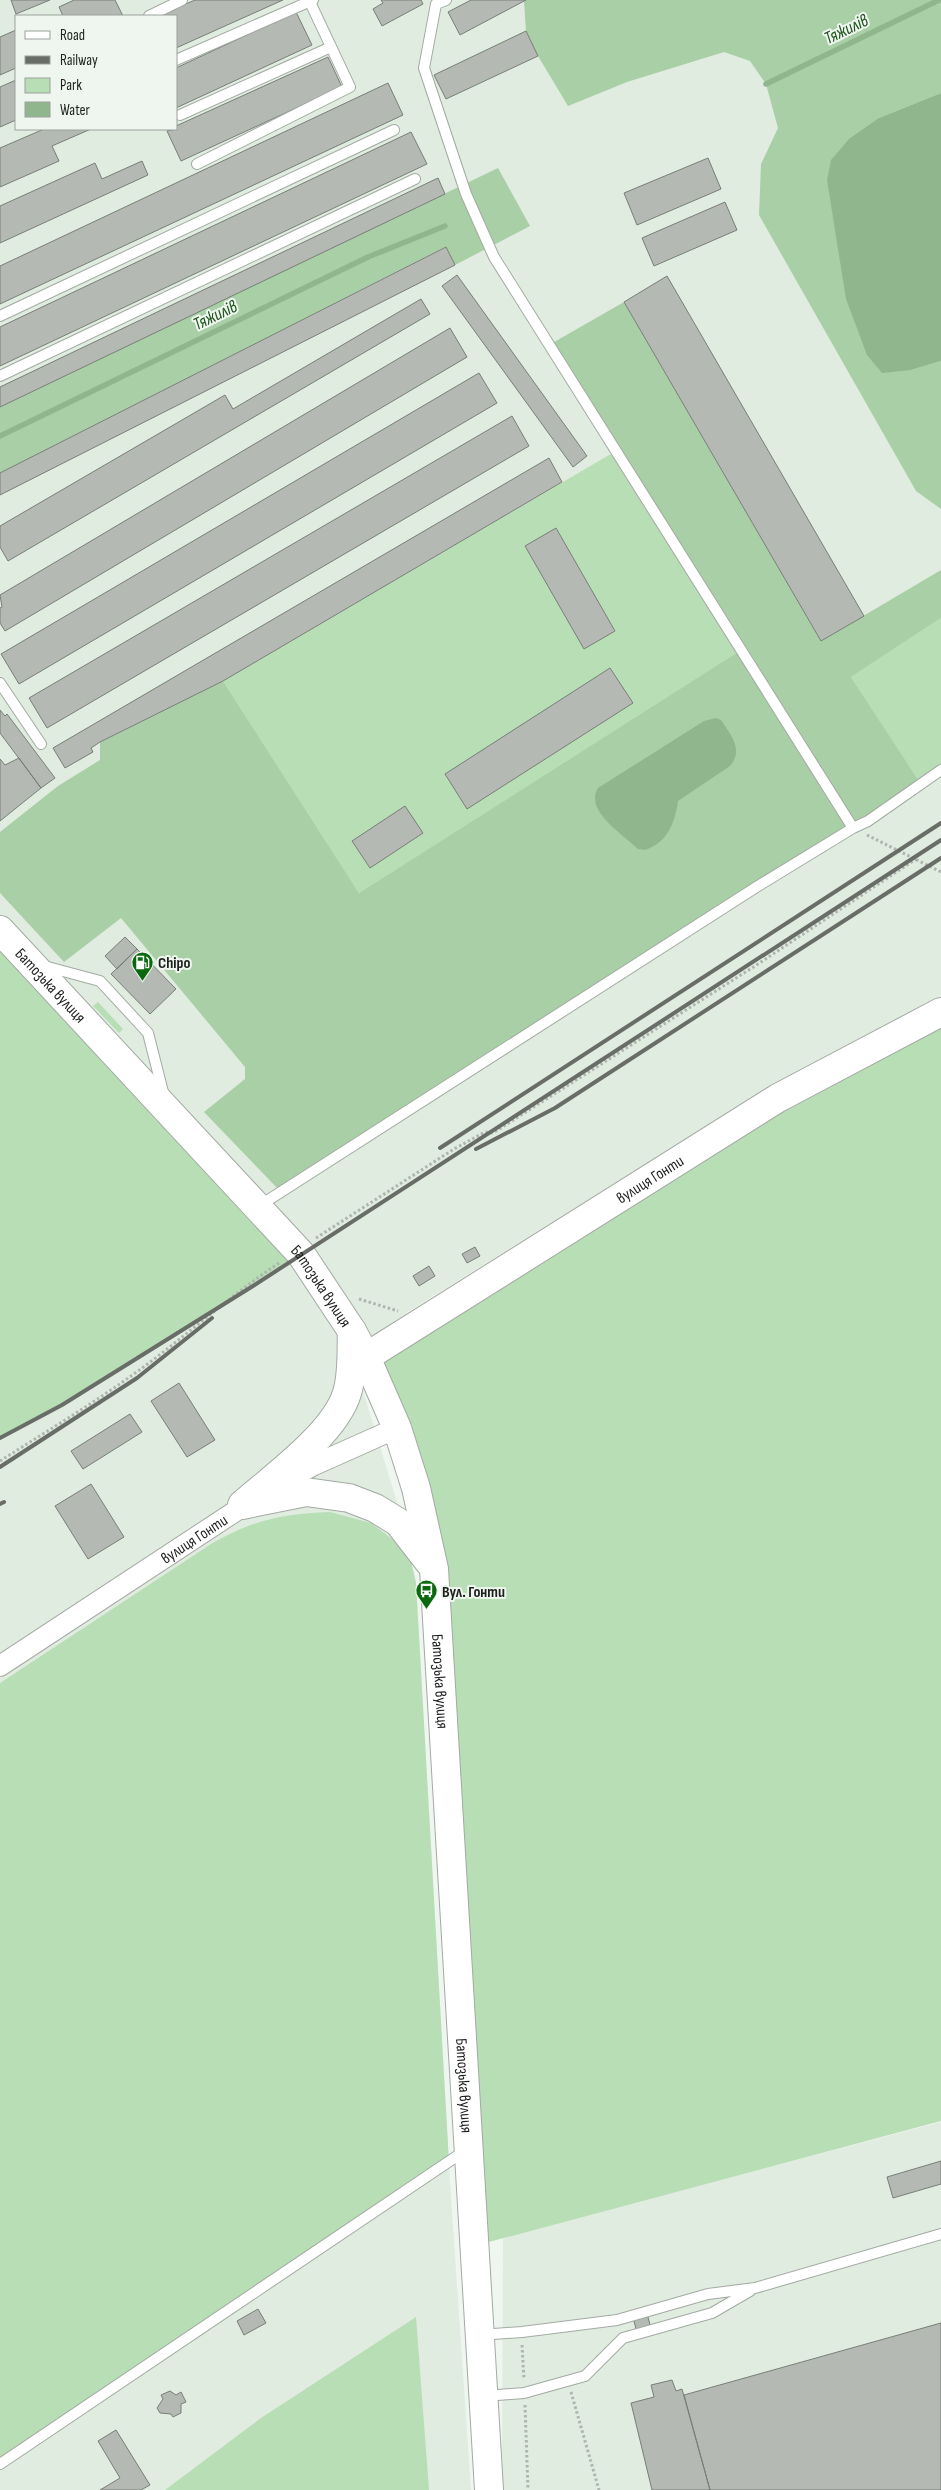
<svg xmlns="http://www.w3.org/2000/svg" width="941" height="2490" font-family="'Sofia Sans Condensed',sans-serif">
<style>
.built{fill:#e0ecdf;fill-rule:evenodd}
.green{fill:#b8deb5}
.forest{fill:#a8cfa5}
.water{fill:#90b68d}
.lines{fill:none;stroke-linecap:round;stroke-linejoin:round}
.stream{stroke:#90b68d;stroke-width:5.5}
.building{fill:#b4bab3;stroke:#787e77}
.lane-casing{stroke:#a3aaa3;stroke-width:12}
.street-casing{stroke:#a3aaa3;stroke-width:22}
.secondary-casing{stroke:#a3aaa3;stroke-width:30}
.path{stroke:#aeb4ae;stroke-width:3;stroke-dasharray:2.5 2.5;stroke-linecap:butt}
.lane{stroke:#fff;stroke-width:10}
.street{stroke:#fff;stroke-width:20}
.secondary{stroke:#fff;stroke-width:28}
.rail{stroke:#686d68;stroke-width:4}
.labels{text-anchor:middle;stroke-width:4;stroke-linejoin:round;paint-order:stroke}
.poi-label{font-size:16px;font-weight:bold;fill:#1d201d;stroke:#eff6ef;text-anchor:start}
.street-label{font-size:16px;fill:#1d201d;stroke:#eff6ef}
.water-label{font-size:18px;font-style:italic;fill:#215620;stroke:#eff6ef}
</style>
<rect width="100%" height="100%" fill="#eff6ef"/>
<path class="built" d="M0 0H941V996L764 1090 406 1313 351 1352 401 1515 416 1583 450 2182 471 2490H0V1438L62 1405 131 1362 298 1250 0 930ZM16 16H176V129H16Z
M941 2122V2490H502L503 2237Z"/>
<path class="green" d="M616 451 741 650 359 893 223 681Z
M941 618V770L921 784 851 677Z
M0 930 301 1254 62 1405 0 1438Z
M98 1002 123 1029 119 1033 93 1006Z
M941 1012V2121L474 2246 434 1569 366 1357Z
M330 1512 371 1523 409 1552 416 1583 449 2162 0 2464V1683L211 1544C253 1520 281 1514 330 1512Z
M416 2317 429 2490H165L261 2418Z"/>
<path class="forest" d="M526 0H941V93L879 118 911 370 941 361V509L916 491 759 215 761 164 778 128 766 84 750 61 724 52 627 82 568 106 538 56 526 31 524 1Z
M498 168 530 226 455 265 445 247 0 473V407Z
M624 302 821 641 941 570V618L851 677 921 784 281 1192 204 1112 245 1079V1067L121 918 64 962 0 893V832L58 786 100 760V742L223 681 359 893 741 650 549 345Z"/>
<path class="water" d="M941 93V361L911 370 882 373 867 355 846 299 827 180 831 160 849 139 879 118Z
M716 718 721 720C731 735 744 750 730 766L678 801C675 823 667 843 645 850L638 849C623 834 584 811 598 788L704 721Z"/>
<g class="lines">
<path class="stream" d="M766 84 939 0
M0 436 368 257 445 226"/>
</g>
<path class="building" d="M11 0H50L16 14Z
M74 0H115L123 16H63L59 7Z
M195 0H283L176 48V16H158Z
M381 0H421L423 4 382 26 373 9 383 3Z
M471 0H526L460 35 448 12Z
M296 12 312 45 176 108V68Z
M16 30V68L0 75V37Z
M526 31 538 56 446 99 434 75Z
M328 57 342 87 181 161 167 131 176 129V126Z
M16 80V120L0 127V87Z
M388 83 403 115 0 304V266Z
M44 129H91L52 146 59 161 0 187V148Z
M411 132 427 164 0 366V327Z
M708 158 721 189 637 225 624 193Z
M142 161 148 175 0 243V206L95 163 102 179Z
M438 178 445 194 0 407V387Z
M725 202 737 230 654 266 642 238Z
M446 247 455 265 0 495V473Z
M457 275 587 456 573 467 442 286Z
M667 276 864 616 821 641 624 302Z
M421 299 430 314 8 561 0 547V526L225 395 233 409Z
M450 328 467 357 5 631 0 623V608L2 607 0 595Z
M479 373 497 403 19 684 1 654Z
M512 416 529 446 47 728 29 698Z
M549 458 562 482 223 681 100 742 91 748 93 752 65 768 53 748Z
M556 528 615 631 584 649 525 546Z
M610 668 633 703 467 809 445 774Z
M0 710 5 716 7 714 55 778 41 788 0 733Z
M19 758 41 788 0 821V759L5 765Z
M405 806 423 833 370 868 352 841Z
M125 937 137 949 117 969 105 956Z
M137 949 176 989 150 1014 111 974Z
M475 1247 480 1256 467 1263 462 1254Z
M429 1266 435 1276 419 1286 413 1276Z
M179 1383 215 1440 187 1457 151 1401Z
M130 1414 142 1432 83 1469 71 1451Z
M91 1484 124 1537 88 1559 55 1506Z
M941 2161V2184L893 2198 887 2177Z
M258 2309 266 2323 244 2335 237 2321Z
M646 2310 652 2332 638 2336 632 2314Z
M941 2323V2490H710L684 2395Z
M672 2380 676 2391 682 2389 710 2490H652L631 2403 654 2397 651 2385Z
M170 2391 176 2395 181 2392 186 2402 181 2404V2413L173 2417 171 2414 160 2413 157 2408 163 2399 161 2395Z
M116 2430 150 2485 141 2490H100L120 2478 98 2441Z"/>
<g class="lines">
<defs>
<path id="lane" d="M149 16 182 0
M176 60 313 0
M180 115 331 47
M197 164 350 87 309 0
M0 316 394 130
M0 376 415 179
M0 683 41 744
M853 828 868 821 941 770
M44 966 100 981 148 1033 164 1096
M259 1206 758 886 853 828 494 257 466 194 424 68 436 4 446 0
M480 2335 522 2332 617 2320 708 2294 755 2288 941 2234
M485 2396 524 2393 585 2376 623 2338 712 2313 750 2291
M0 2464 466 2150"/>
<g id="street">
<path d="M279 1484 314 1465 397 1428"/>
<path id="s1" d="M0 1666 254 1499"/>
</g>
<g id="secondary">
<path id="s2" d="M0 930 301 1254 352 1331 366 1357 397 1428 416 1488 434 1569 489 2490"/>
<path id="s3" d="M366 1357 778 1098 941 1012"/>
<path d="M243 1504C275 1476 335 1433 347 1393 353 1374 351 1351 352 1331"/>
<path d="M242 1505 306 1492 349 1498 375 1508 398 1522 429 1562"/>
</g>
</defs>
<use href="#lane" class="lane-casing"/>
<use href="#street" class="street-casing"/>
<use href="#secondary" class="secondary-casing"/>
<path class="path" d="M867 835 941 872
M316 1238 454 1149 485 1132 493 1133 755 966 916 859
M359 1299 398 1311
M0 1461C44 1433 89 1406 131 1376 182 1340 228 1297 279 1263
M522 2345 524 2379
M571 2392 599 2490
M525 2405 528 2490"/>
<use href="#lane" class="lane"/>
<use href="#street" class="street"/>
<use href="#secondary" class="secondary"/>
<path class="rail" d="M440 1148 941 823
M476 1149 555 1108 941 858
M0 1438 62 1405 253 1286 941 840
M0 1467 137 1378 212 1318
M0 1504 4 1502"/>
</g>
<defs>
<symbol id="fuel-pin" viewBox="-11 -11 22 30"><path d="M0 17L-7.5 6A9.5 9.5 0 1 1 7.5 6Z" fill="#0c680f" stroke="#eff6ef"/><path d="M-5.5-6h7V0h2V4h1.3V-2.5L3-4.5l.8-.8L6-3V5H2.5V1h-1V6h-7ZM-4.2-4.7v3.2H.2V-4.7Z" fill="#fff"/></symbol>
<symbol id="bus-pin" viewBox="-11 -11 22 30"><path d="M0 17L-7.5 6A9.5 9.5 0 1 1 7.5 6Z" fill="#0c680f" stroke="#eff6ef"/><path d="M-5-6H5V4H4V6H2V4H-2V6H-4V4H-5ZM-3.5-4V0h7V-4ZM-3.5 1.2v1.5H-2V1.2ZM2 1.2v1.5H3.5V1.2Z" fill="#fff"/></symbol>
</defs>
<g fill-rule="evenodd">
<use href="#fuel-pin" x="130" y="950" width="25" height="34"/>
<use href="#bus-pin" x="414" y="1578" width="25" height="34"/>
</g>
<g class="labels">
<g class="poi-label">
<text x="158" y="968">Chipo</text>
<text x="442" y="1597">Вул. Гонти</text>
</g>
<g class="street-label">
<text dy="6" stroke="none"><textPath href="#s2" startOffset="75">Батозька вулиця</textPath></text>
<text dy="6" stroke="none"><textPath href="#s3" startOffset="335">вулиця Гонти</textPath></text>
<text dy="6" stroke="none"><textPath href="#s2" startOffset="480">Батозька вулиця</textPath></text>
<text dy="6" stroke="none"><textPath href="#s1" startOffset="232">вулиця Гонти</textPath></text>
<text dy="6" stroke="none"><textPath href="#s2" startOffset="900">Батозька вулиця</textPath></text>
<text dy="6" stroke="none"><textPath href="#s2" startOffset="1305">Батозька вулиця</textPath></text>
</g>
<g class="water-label">
<text transform="translate(846 29) rotate(-26)" y="6">Тяжилів</text>
<text transform="translate(215 315) rotate(-26)" y="6">Тяжилів</text>
</g>
</g>
<rect x="15" y="15" width="162" height="115" fill="#eff6ef" stroke="#9ba09b"/>
<rect x="25" y="31" width="25" height="8" fill="#ffffff" stroke="#9ba09b"/>
<text x="60" y="40" font-size="15" fill="#1d201d">Road</text>
<rect x="25" y="56" width="25" height="8" fill="#686d68" stroke="#9ba09b"/>
<text x="60" y="65" font-size="15" fill="#1d201d">Railway</text>
<rect x="25" y="78" width="25" height="15" fill="#b8deb5" stroke="#9ba09b"/>
<text x="60" y="90" font-size="15" fill="#1d201d">Park</text>
<rect x="25" y="102" width="25" height="15" fill="#90b68d" stroke="#9ba09b"/>
<text x="60" y="115" font-size="15" fill="#1d201d">Water</text>
</svg>
